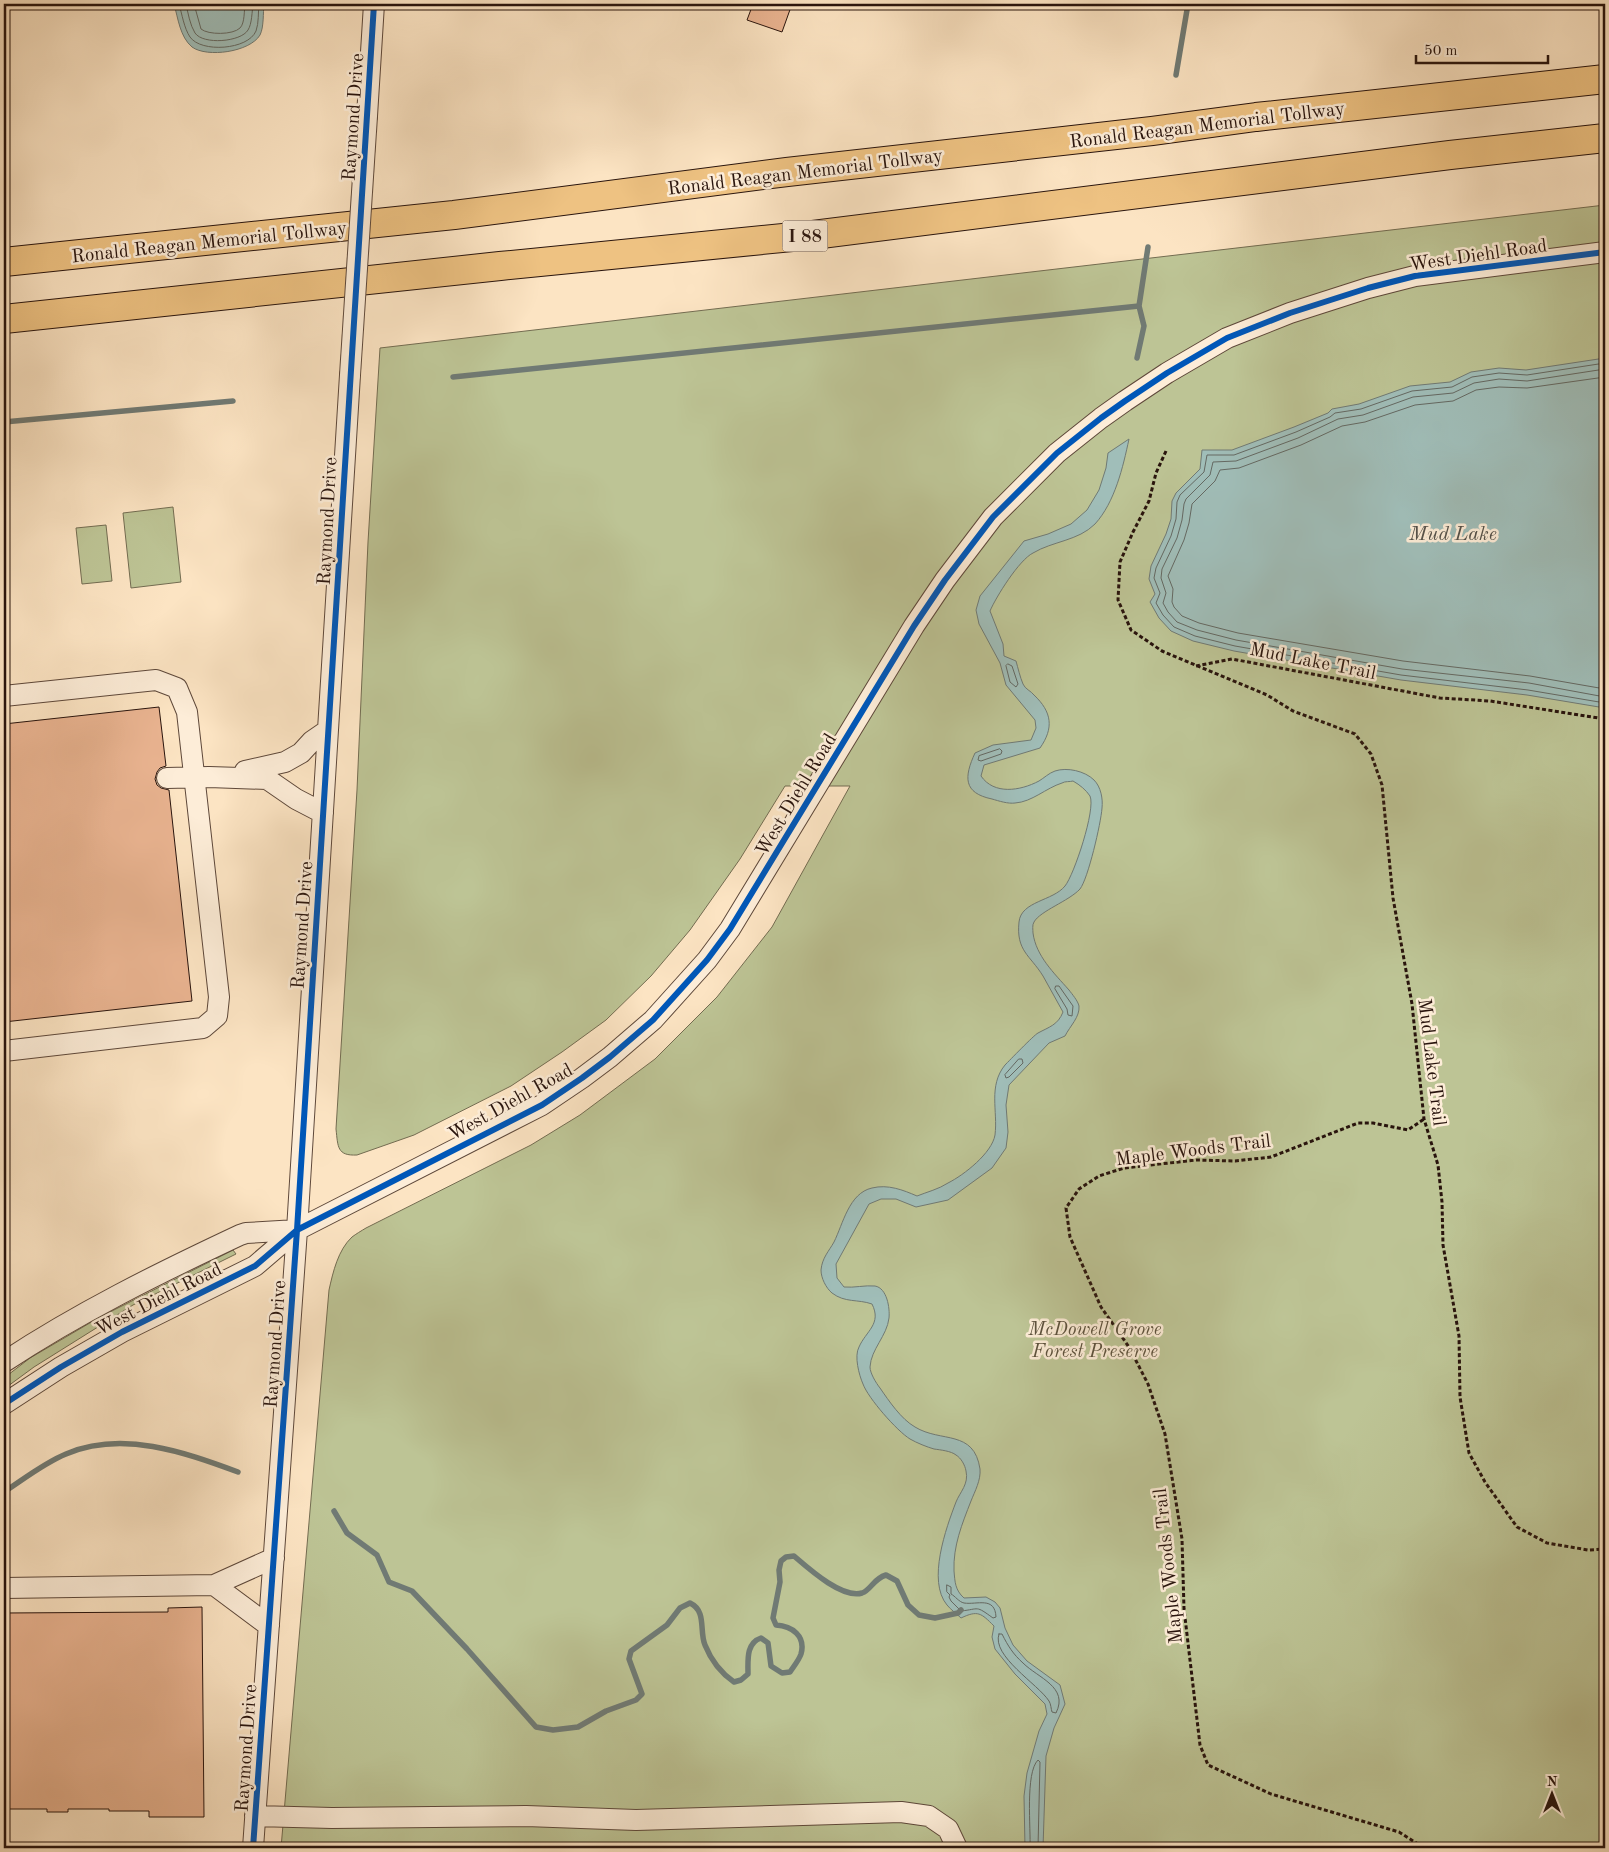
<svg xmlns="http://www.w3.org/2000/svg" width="1609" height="1852" font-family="'Old Standard TT',serif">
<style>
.green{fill:#bdc495;stroke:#736c51}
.water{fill:#a0beb9;stroke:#707a74}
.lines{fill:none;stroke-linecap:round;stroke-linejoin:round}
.shore{stroke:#646963;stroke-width:1}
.stream{stroke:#707a74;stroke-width:5.5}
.building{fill:#e9b390;stroke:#29140d}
.minor-casing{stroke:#5e483a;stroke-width:22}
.highway-casing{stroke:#29140d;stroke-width:30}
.path{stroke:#29140d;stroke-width:3;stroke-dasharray:4 2.5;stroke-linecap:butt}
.minor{stroke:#fdedd8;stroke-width:20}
.highway{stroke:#eec282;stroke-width:28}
.minor-bridge-casing{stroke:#5e483a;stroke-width:22;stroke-linecap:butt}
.minor-bridge{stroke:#fdedd8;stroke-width:20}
.cycleway-casing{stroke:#fdedd8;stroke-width:9}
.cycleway{stroke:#0057b8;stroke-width:6}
.labels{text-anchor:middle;stroke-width:5;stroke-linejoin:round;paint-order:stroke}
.shield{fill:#fdedd8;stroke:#69554a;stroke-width:1}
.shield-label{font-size:18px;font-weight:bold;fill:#29140d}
.street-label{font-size:19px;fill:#29140d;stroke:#fdedd8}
.park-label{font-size:19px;font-style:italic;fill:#5d523d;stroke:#fdedd8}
.water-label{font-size:20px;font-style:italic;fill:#535049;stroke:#fdedd8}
</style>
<rect width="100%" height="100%" fill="#fce4c3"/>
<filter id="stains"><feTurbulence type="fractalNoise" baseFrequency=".004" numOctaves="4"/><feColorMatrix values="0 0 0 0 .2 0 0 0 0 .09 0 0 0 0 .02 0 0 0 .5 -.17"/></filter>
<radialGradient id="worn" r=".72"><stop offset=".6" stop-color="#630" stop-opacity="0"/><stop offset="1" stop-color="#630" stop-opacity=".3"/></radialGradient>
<path class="green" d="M1605 205V1848H281L329 1290C333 1272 338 1250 352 1237 356 1234 361 1231 366 1228L531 1145 580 1115 655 1059 717 997 772 927 850 786H785L740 859 690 930 651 976 606 1020 562 1052 511 1086 414 1135 357 1155C337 1156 338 1147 336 1129L357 790 368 542 380 348Z
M173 507 181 582 131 588 123 513Z
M106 525 112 581 82 584 76 528Z
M233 1250 236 1254 133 1305 34 1367 4 1389V1378L30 1358 100 1317Z"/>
<path class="water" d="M174 4H264C263 13 264 27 260 35 250 52 207 58 192 47 180 37 178 18 174 4Z
M1605 358V708L1527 695 1401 680 1234 651 1193 641 1171 631 1159 618 1150 602 1155 594 1149 579 1151 566 1166 534 1171 519 1172 501 1176 493 1200 469 1202 450H1232L1294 427 1328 413 1332 409 1359 404 1410 386 1450 382 1471 372 1499 368 1526 370Z
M1129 439C1123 467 1115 502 1095 524 1078 541 1053 541 1033 553 1019 560 996 597 990 611L1003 644 1004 656 1016 661C1018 668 1020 677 1023 684 1025 689 1031 691 1034 695 1052 712 1054 728 1040 748L984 765 981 776C994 795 1020 791 1039 781 1044 778 1049 773 1055 771 1067 767 1085 771 1094 780 1101 787 1103 799 1102 808 1101 823 1088 879 1080 889 1069 901 1040 911 1034 922 1032 925 1033 930 1033 933 1036 956 1054 973 1069 990 1072 994 1078 1001 1079 1006 1080 1017 1070 1026 1065 1036L1049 1043 1009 1085 1006 1105 1008 1132 1006 1148 992 1168 948 1200 916 1207 896 1199H881L869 1204 836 1264 837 1278 844 1287C854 1288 865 1285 875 1286 887 1288 890 1308 889 1318 887 1336 871 1349 870 1367 870 1373 876 1383 880 1388 889 1401 901 1419 915 1427 941 1443 974 1429 980 1469 981 1480 975 1491 971 1501 962 1524 953 1546 954 1571 955 1582 955 1590 964 1598L986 1597 995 1602 1000 1608 1005 1628 1013 1645 1027 1661 1060 1685 1065 1704 1054 1728 1046 1756 1043 1848H1025L1024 1796 1027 1773 1039 1731 1047 1714 1045 1704 1015 1674 995 1649 992 1637 994 1626C981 1613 978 1610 961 1618 957 1614 951 1610 947 1605 927 1581 946 1528 956 1502 960 1492 969 1484 966 1471 965 1465 961 1458 956 1455 951 1451 941 1450 934 1449 927 1447 917 1443 910 1439 897 1431 868 1398 863 1384 859 1375 854 1356 859 1347 866 1331 882 1324 872 1304 858 1299 845 1303 832 1293 826 1288 821 1278 821 1270 822 1258 829 1251 834 1242 843 1224 849 1193 872 1188 888 1184 903 1190 917 1196 927 1192 939 1189 948 1183 964 1175 992 1153 995 1135 998 1111 988 1086 1005 1065 1009 1061 1034 1035 1038 1033 1049 1027 1058 1025 1063 1012 1056 1000 1050 988 1043 976 1030 955 1016 951 1019 922 1021 901 1053 901 1065 886 1074 875 1096 809 1090 796 1086 790 1080 785 1073 781 1070 782 1065 781 1062 783 1046 788 1032 802 1015 803 1008 804 999 801 992 799 963 793 964 777 975 753L993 745 1031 740 1036 728 1035 720 1006 685 1000 663 979 624 976 610 980 596 1024 541 1048 534 1071 524 1087 510 1099 490 1106 468 1108 453Z"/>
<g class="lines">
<path class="shore" d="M179 4C182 14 184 28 190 37 201 53 248 50 256 31 259 23 258 12 259 4
M186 4C188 13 190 25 195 33 203 45 241 42 248 30 252 24 252 11 253 4
M194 4 201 29C208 35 233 35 240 28 245 23 244 10 245 4
M1605 363 1527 375 1499 373 1472 377 1452 387 1412 391 1361 409 1335 413 1330 417 1296 432 1234 455H1207L1204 472 1180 495 1177 502 1176 519 1171 536 1156 568 1154 578 1160 593 1156 603 1163 615 1174 627 1195 636 1235 646 1401 675 1528 690 1605 703
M1605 369 1527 381 1499 379 1474 383 1453 393 1413 397 1363 415 1338 419 1298 438 1236 461 1213 462 1210 475 1186 499 1184 504 1182 520 1177 538 1162 569 1161 578 1166 593 1163 603 1168 612 1177 622 1197 630 1236 640 1402 669 1529 683 1605 697
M1605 377 1527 388 1499 387 1476 390 1453 401 1415 405 1365 422 1342 426 1301 445 1239 468 1220 470 1215 481 1192 504 1189 523 1184 540 1168 576 1173 589 1172 602 1174 607 1182 616 1199 623 1238 633 1403 661 1530 676 1605 689
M1008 664 1012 666 1018 684 1016 687 1010 682 1006 666Z
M1000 749 1002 751 1001 754 981 761 978 760 979 756Z
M1056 986H1059L1073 1006 1072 1016 1068 1015 1067 1009 1055 989Z
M1019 1059H1022L1023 1063 1009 1077 1006 1078 1005 1075Z
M947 1585 951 1587V1594C955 1596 959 1602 964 1603 977 1605 995 1596 996 1617L993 1618C975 1605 980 1609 961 1611L951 1601 949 1597 950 1595 947 1592Z
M999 1634H1002C1008 1646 1013 1654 1023 1663 1038 1678 1069 1687 1056 1713L1052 1712C1051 1709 1051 1704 1049 1701 1038 1684 991 1656 999 1634Z
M1030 1848C1031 1829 1025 1773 1038 1760L1040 1762 1038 1848"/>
<path class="stream" d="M1176 75 1188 4
M1137 358 1144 326 1139 306 1148 247
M453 377 1139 306
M4 422 233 401
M4 1492C24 1479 44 1463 66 1454 122 1430 184 1452 238 1472
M334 1511 347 1533 377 1555 389 1582 412 1591 467 1649 536 1727 553 1730 578 1727 606 1711 636 1700 642 1694 629 1659 631 1651 667 1625 680 1608 690 1603C707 1611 699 1631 705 1645 711 1660 721 1673 734 1682L741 1680 748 1674C748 1660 746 1643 761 1638L768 1643 771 1666 782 1673 790 1672C794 1666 799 1660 801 1654 806 1636 792 1626 776 1625L773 1618 780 1582 779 1570 781 1561 786 1557 794 1556C808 1568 842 1599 862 1593 871 1590 873 1579 886 1575L897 1581 908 1605 919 1615 935 1618 958 1613 961 1610"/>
</g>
<path class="building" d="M753 4H792L782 32 747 20Z
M159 707 166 766 160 768 157 772 155 779 157 785 161 788 169 790 192 1001 4 1022V724Z
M202 1607 204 1817H149V1811H109V1809H68V1812H47V1809H4V1613L168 1612V1608Z"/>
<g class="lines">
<defs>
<path id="minor" d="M367 116 374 4
M4 696 156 680 177 688 187 712 219 997 217 1016 203 1028 4 1051
M245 771 285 762 301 753 312 741 328 730
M167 778 209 777 267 779 296 799 323 813
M4 1362C78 1313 159 1273 240 1235L246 1233 297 1230
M4 1404 61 1367 122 1332 255 1266 297 1230 542 1105 582 1078 610 1057 653 1020 707 960 730 929 914 626 945 580 993 517 1057 453 1101 418 1125 401 1167 373 1227 338 1290 313 1368 288 1415 276 1605 252
M214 1585 269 1626
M4 1588 214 1585 274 1558
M255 1816 332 1818 526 1816 636 1820 901 1812 929 1816 948 1829 957 1848
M253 1848 297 1230 350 375"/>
<path id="highway" d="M4 262 454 215 787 172 1152 131 1256 117 1605 79
M4 319 500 266 813 235 1450 155 1605 138"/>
</defs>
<use href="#minor" class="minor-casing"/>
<use href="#highway" class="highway-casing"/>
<path class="path" d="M1166 451 1156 473 1149 501 1133 532 1120 562 1118 600 1131 630 1162 651 1267 695 1293 711 1355 734 1371 754 1382 785 1393 898 1412 1004 1424 1119 1438 1165 1442 1202 1443 1245 1459 1336 1460 1397 1469 1453 1485 1482 1517 1527 1547 1543 1588 1550 1605 1549
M1196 666 1232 659 1440 698 1490 701 1605 719
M1424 1848 1399 1832 1271 1794 1208 1765 1200 1745 1184 1609 1182 1539 1165 1434 1148 1384 1129 1347 1101 1307 1070 1237 1066 1208 1079 1189 1099 1176 1124 1168 1196 1160 1235 1161 1271 1157 1358 1123H1373L1408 1130 1424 1119"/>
<use href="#minor" class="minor"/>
<use href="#highway" class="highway"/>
<defs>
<path id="minor-bridge" d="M350 375 367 116"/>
</defs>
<use href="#minor-bridge" class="minor-bridge-casing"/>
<use href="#minor-bridge" class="minor-bridge"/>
<defs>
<path id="cycleway" d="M4 1404 61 1367 122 1332 255 1266 297 1230 542 1105 582 1078 610 1057 653 1020 707 960 730 929 914 626 945 580 993 517 1057 453 1101 418 1125 401 1167 373 1227 338 1290 313 1368 288 1415 276 1605 252
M253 1848 297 1230 374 4"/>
</defs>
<use href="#cycleway" class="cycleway-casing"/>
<use href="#cycleway" class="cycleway"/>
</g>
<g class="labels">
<rect class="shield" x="782.5" y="220.5" width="45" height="31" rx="4"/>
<g class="shield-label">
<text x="805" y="242">I 88</text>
</g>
<g class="street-label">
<text transform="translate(352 117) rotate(-86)" y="7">Raymond Drive</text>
<text transform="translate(1207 124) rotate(-7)" y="7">Ronald Reagan Memorial Tollway</text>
<text transform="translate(805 171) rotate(-7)" y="7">Ronald Reagan Memorial Tollway</text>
<text transform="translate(209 241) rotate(-6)" y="7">Ronald Reagan Memorial Tollway</text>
<text transform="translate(1478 254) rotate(-8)" y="7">West Diehl Road</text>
<text transform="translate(326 521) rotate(-87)" y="7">Raymond Drive</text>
<text transform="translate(1313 660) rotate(11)" y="7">Mud Lake Trail</text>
<text transform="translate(795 794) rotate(-59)" y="7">West Diehl Road</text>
<text transform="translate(301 925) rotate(-86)" y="7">Raymond Drive</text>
<text transform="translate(1433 1062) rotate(83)" y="7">Mud Lake Trail</text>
<text transform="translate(510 1101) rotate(-29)" y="7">West Diehl Road</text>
<text transform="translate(1193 1149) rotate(-7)" y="7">Maple Woods Trail</text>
<text transform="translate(158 1298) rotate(-27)" y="7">West Diehl Road</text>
<text transform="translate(274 1344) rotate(-86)" y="7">Raymond Drive</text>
<text transform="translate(1167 1566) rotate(-96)" y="7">Maple Woods Trail</text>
<text transform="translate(245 1748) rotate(-86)" y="7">Raymond Drive</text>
</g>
<g class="park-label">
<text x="1095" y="1335">McDowell Grove<tspan x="1095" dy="22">Forest Preserve</tspan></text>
</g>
<g class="water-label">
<text x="1453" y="540">Mud Lake</text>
</g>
</g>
<rect width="1609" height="1852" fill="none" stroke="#fce4c3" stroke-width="20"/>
<rect x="5" y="5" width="1599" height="1842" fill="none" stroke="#29140d" stroke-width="2.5"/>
<rect x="10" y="10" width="1589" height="1832" fill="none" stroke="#29140d"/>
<g transform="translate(1552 1794)" stroke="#fdedd8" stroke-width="4" paint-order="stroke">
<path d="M0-4L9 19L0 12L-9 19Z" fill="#29140d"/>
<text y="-8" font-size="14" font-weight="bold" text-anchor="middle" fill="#29140d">N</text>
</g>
<path d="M1416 55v8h132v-8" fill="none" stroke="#29140d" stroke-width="2.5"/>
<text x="1424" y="55" font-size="15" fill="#29140d" stroke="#fdedd8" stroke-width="4" paint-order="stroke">50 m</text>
<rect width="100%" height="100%" filter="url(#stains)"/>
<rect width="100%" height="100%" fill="url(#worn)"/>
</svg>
